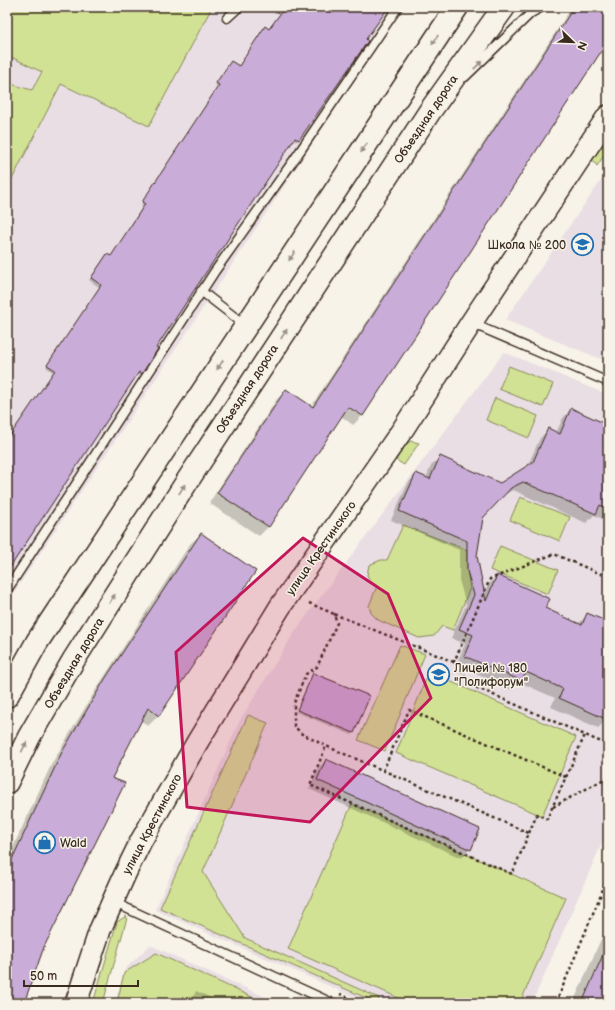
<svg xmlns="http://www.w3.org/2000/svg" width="615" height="1010" font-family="'Balsamiq Sans',sans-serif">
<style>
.built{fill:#e9dee3}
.green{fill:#d2e295;stroke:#86865a}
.shadow{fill:#0003}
.building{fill:#c9acd8;stroke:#3b2a1e}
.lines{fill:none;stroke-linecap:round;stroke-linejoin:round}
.service-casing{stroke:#3b2a1e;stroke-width:11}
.tertiary-casing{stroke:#3b2a1e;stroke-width:24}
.primary-casing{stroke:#3b2a1e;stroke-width:25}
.path{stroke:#3b2a1e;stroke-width:2.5;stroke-dasharray:3 3;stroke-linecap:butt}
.service{stroke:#f7f3e8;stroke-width:8}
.tertiary{stroke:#f7f3e8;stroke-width:21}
.primary{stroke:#f7f3e8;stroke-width:22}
.oneway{fill:#998e83}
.marked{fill:#c2185b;fill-opacity:0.2;stroke:#c2185b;stroke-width:3;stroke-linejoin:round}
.labels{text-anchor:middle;stroke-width:3;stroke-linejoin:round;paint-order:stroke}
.street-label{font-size:12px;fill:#3b2a1e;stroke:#f7f3e8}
.poi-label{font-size:12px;fill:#3b2a1e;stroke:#f7f3e8;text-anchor:start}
</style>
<rect width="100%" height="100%" fill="#f7f3e8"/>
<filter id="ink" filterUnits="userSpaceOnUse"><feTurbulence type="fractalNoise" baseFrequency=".025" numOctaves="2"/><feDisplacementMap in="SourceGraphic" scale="8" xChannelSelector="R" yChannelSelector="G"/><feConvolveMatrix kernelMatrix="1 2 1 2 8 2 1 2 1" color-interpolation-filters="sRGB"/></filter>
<g filter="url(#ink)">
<path class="built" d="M7 7H403L7 603Z
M608 170V362L505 320Z
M504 352 608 395V829L532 1003H368L155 910 240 720 296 630Z
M150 945 279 1003H115L125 969Z"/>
<path class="green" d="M7 7H212L149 126 61 84 7 189V83L32 90 42 72 7 55Z
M608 131V149L597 166 592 160 593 156Z
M509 366 553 384 543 407 499 389Z
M495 398 538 416 529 438 486 420Z
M411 441 419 443 404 465 396 460 406 444Z
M520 497 570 517 560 541 510 520Z
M403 525 467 550V570L470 588 453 630 442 626 434 636 419 638 378 620 371 613 369 606 377 586 370 581 367 575 369 565 381 560H387Z
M500 546 558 570 548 594 490 570Z
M400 645 425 654 385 751 358 740Z
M429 672 576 737 542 816 396 753Z
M248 715 268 723 203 872 245 938 379 998 378 1003 160 908Z
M352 804 566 898 520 1003H410L288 949Z
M126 916 127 918 103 1003H93L117 922Z
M156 953 265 1003H117L124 973Z"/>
<path class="shadow" d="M285 7H388L365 40 367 41 298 140 296 142 293 139 154 348 141 373 139 375 137 374 52 501H54L7 573V441L54 373 46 367 100 288 89 280 105 257H111L143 206 141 205 218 87 215 85 229 64 238 67 263 30H268Z
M572 7H601L608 12V39L362 416 353 425 341 416 268 527 259 536 209 503 277 399 286 391 311 407Z
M571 409 608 426V522L594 515 586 523 513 490 502 496 482 517 476 556 484 596 488 585 497 576 544 609 578 624 588 614 608 623V718L598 728 551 707 555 698 519 682 512 690 456 665 465 644 451 638 466 605 459 580V550L391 520 408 483 416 474 426 478 431 466 440 457 500 484 527 467 540 438 549 429 556 433 563 418Z
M201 534 159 715 148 726 140 720 111 778 43 946 23 1003H7V860L52 763 95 691 190 544Z
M313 674 354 733 352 735 296 712Z
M326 760 470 849 461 858 309 789 317 769Z
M608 923V1003H573Z
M196 991 223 1003H190Z"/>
<path class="building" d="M285 7H389L366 39 368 41 299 140 295 138 156 348 158 349 142 374 139 372 7 572V440L55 370 47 365 101 285 91 278 107 254 111 256 145 204 142 202 219 85 216 83 231 61 239 66 265 26 269 29Z
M574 7H603L608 10V41L363 416 348 407 269 527 217 493 286 389 313 407Z
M571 408 608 425V509L600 505 596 514 523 482 511 488 483 518 477 556 486 601 497 575 550 599 545 608 582 625 587 613 608 622V720L559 698 563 689 526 672 522 681 464 656 473 635 459 629 474 595 467 571V541L399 511 416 473 430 479 440 456 500 483 533 462 548 428 560 434Z
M201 533 256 571 159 716 148 708 112 778 125 783 44 947 24 1003H7V870L62 752 105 679Z
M313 673 370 696 354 733 297 710Z
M326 759 480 829 471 850 317 780Z
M608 943V1003H582Z"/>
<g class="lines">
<defs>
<path id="service" d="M227 18 239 7
M465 77 531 13 542 7
M201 291 245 325
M471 323 608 382
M7 590 215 271 296 157 398 7
M113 902 332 1003"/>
<path id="tertiary" d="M76 1003 100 930 125 874 141 841 198 741 280 607 403 429 471 323 608 116"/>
<path id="primary" d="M7 696 37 642 457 7
M7 782 29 737 73 661 188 480 430 111 504 7"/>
</defs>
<use href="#service" class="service-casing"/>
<use href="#tertiary" class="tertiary-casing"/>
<use href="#primary" class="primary-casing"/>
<path class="path" d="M608 577 554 554 490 579 454 662 473 686 608 745
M309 603 334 614 337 623 317 667 306 674 294 703V726L302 734 326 746 529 833 512 874 310 785 326 746
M334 614 454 662
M383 771 409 710 566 777
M553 807 608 777
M529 833 537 814 547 819 585 735
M340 994 361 1003
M556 1003 608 877"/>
<use href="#service" class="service"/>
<use href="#tertiary" class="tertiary"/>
<use href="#primary" class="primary"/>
</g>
<defs><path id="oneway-solid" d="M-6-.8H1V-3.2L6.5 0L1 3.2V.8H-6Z"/></defs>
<g class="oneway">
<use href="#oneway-solid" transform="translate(435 40) rotate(123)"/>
<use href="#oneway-solid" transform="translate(478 65) rotate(-44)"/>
<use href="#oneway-solid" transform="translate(364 148) rotate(124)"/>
<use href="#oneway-solid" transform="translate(292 256) rotate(124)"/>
<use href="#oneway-solid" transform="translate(284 334) rotate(-57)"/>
<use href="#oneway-solid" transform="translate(220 365) rotate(124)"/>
<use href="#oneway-solid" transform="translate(182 489) rotate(-58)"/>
<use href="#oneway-solid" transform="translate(112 599) rotate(-58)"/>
<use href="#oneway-solid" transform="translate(24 747) rotate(-64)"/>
</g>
</g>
<path class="marked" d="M303 538 388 594 431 698 310 822 187 807 176 652Z"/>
<defs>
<symbol id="school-ring" viewBox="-11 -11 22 22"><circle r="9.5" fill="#f7f3e8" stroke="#1f6fb2" stroke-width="1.5"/><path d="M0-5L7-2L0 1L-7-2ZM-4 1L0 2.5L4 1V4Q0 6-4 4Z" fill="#1f6fb2"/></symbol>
<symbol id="shop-ring" viewBox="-11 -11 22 22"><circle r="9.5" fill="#f7f3e8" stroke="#1f6fb2" stroke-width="1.5"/><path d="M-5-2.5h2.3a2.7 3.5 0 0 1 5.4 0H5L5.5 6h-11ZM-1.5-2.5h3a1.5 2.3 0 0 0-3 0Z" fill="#1f6fb2"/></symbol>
</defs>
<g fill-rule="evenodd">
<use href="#school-ring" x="570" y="232" width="25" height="25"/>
<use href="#school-ring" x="426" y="662" width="25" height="25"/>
<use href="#shop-ring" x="32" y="830" width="25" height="25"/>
</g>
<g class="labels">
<g class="street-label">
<text transform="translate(426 119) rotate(-56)" y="4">Объездная дорога</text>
<text transform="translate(247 389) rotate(-57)" y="4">Объездная дорога</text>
<text transform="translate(321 548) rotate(-55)" y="4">улица Крестинского</text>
<text transform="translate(74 663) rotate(-59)" y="4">Объездная дорога</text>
<text transform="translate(152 824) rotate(-62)" y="4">улица Крестинского</text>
</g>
<g class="poi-label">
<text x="566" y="249" text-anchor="end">Школа № 200</text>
<text x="454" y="672">Лицей № 180<tspan x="454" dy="14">"Полифорум"</tspan></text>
<text x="60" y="847">Wald</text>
</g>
</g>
<rect width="615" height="1010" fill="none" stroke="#f7f3e8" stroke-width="24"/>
<rect x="12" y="12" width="591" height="986" fill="none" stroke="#3b2a1e" stroke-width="1.5" filter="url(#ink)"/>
<g transform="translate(573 42) rotate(113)" stroke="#f7f3e8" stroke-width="3" paint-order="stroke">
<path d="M0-3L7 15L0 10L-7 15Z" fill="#3b2a1e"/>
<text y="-6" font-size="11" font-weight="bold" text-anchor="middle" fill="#3b2a1e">N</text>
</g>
<path d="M24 980v6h114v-6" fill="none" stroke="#3b2a1e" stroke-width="2"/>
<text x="30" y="980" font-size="12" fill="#3b2a1e" stroke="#f7f3e8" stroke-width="3" paint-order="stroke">50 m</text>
</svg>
